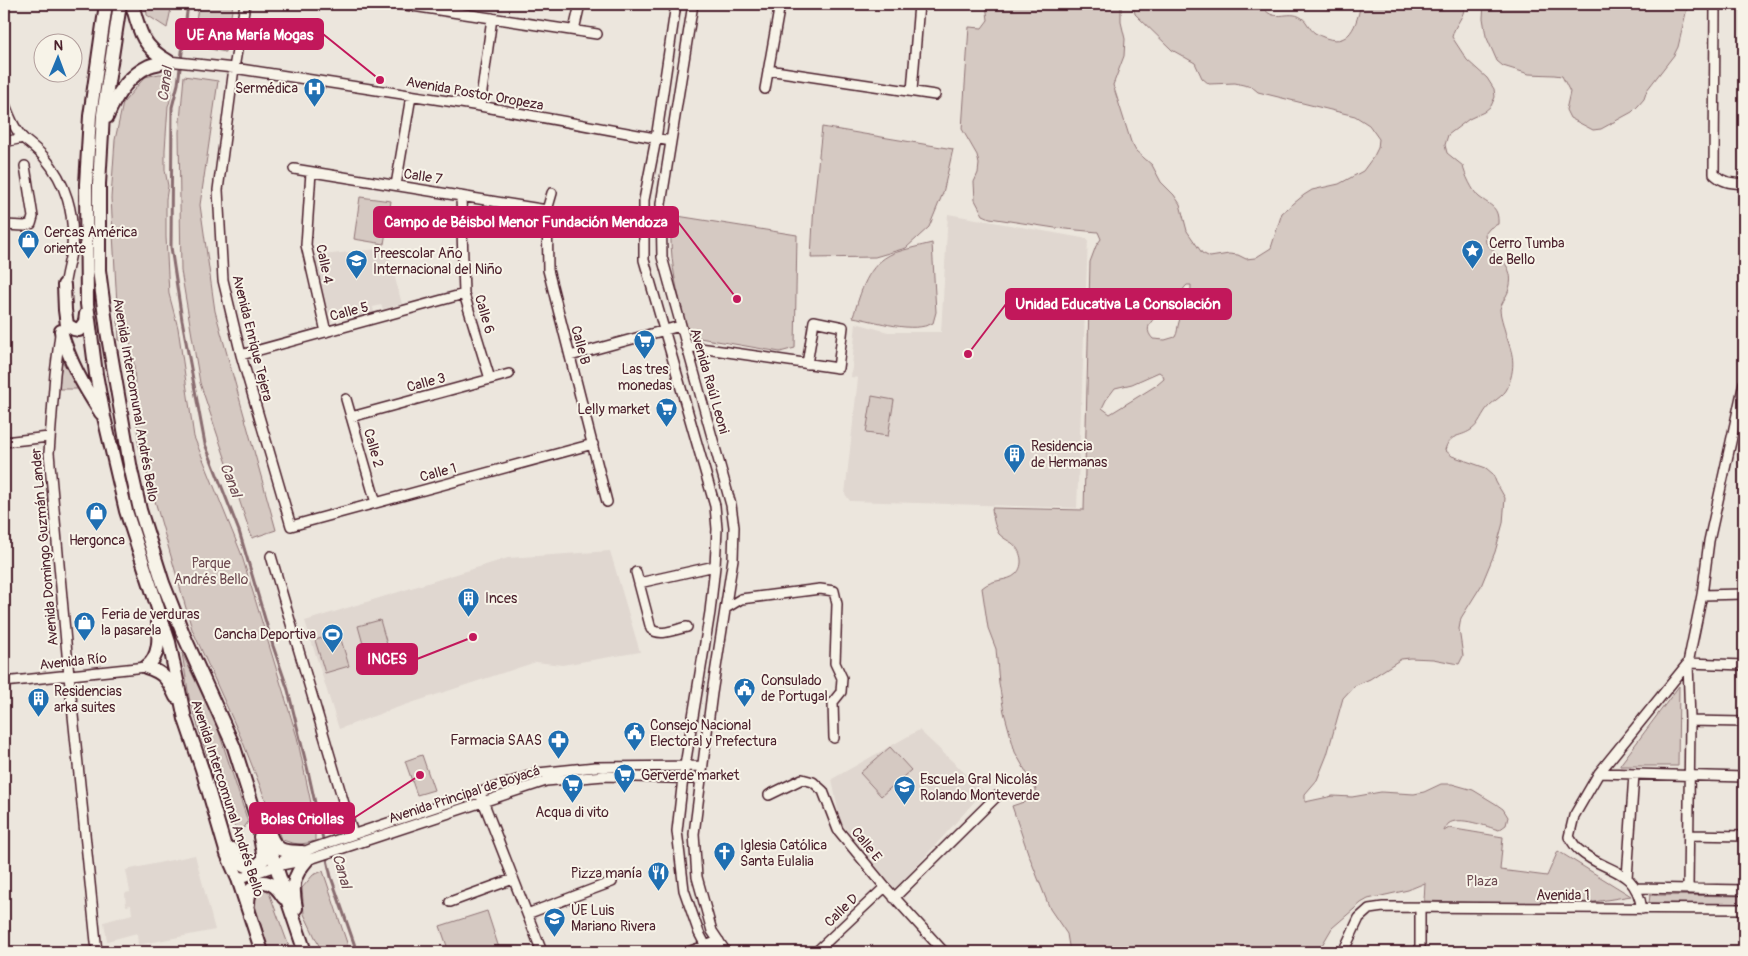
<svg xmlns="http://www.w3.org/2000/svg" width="1748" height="956" font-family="Pangolin,sans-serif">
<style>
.built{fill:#e0d7d0}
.green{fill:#d5c9c2;stroke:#907476;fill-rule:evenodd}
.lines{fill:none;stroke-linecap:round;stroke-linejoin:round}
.stream{stroke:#896c6f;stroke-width:3}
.minor-casing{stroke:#4a1f2b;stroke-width:12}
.secondary-casing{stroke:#4a1f2b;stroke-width:16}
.minor{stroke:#f7f3e8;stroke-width:9}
.secondary{stroke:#f7f3e8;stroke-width:12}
.labels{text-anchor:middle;stroke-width:4;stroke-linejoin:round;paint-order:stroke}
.poi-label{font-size:14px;fill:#4a1f2b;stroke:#f7f3e8;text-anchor:start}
.street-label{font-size:14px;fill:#4a1f2b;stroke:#f7f3e8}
.park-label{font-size:14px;fill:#6d4a51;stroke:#f7f3e8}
.water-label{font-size:15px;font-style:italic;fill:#6f4c53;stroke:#f7f3e8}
.leader{fill:none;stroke:#c2185b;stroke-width:2}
.callout-dot{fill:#c2185b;stroke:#f7f3e8;stroke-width:2}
.callout{fill:#c2185b;stroke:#c2185b;stroke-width:2}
.callout-label{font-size:15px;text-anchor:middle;font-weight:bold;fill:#fff}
</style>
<rect width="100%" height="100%" fill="#ece6dd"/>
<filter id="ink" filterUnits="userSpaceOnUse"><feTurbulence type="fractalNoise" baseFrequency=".02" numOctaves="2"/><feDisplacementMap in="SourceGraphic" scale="10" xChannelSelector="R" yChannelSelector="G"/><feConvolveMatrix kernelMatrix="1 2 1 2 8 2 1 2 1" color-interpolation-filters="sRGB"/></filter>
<g filter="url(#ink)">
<path class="built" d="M948 214 1088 239 1077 508 850 501 845 494 858 378 851 377 856 323 888 332H941Z
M387 248 402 304 383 309 381 305 373 307 374 313 354 319 350 307 330 312 332 323 325 315 313 256Z
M610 551 640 652 562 665 536 662 393 709 339 729 305 621 508 558Z
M919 730 984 791 896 889 864 853 840 821 832 779Z
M195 855 215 930 138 945 137 933 107 941 104 922 132 914 131 905 126 906 125 893 130 892 126 870Z"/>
<path class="green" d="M146 4H172L167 28 147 15Z
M199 4H233L225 52 191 45Z
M986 4H1121V22L1125 39 1124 56 1113 85 1131 142 1136 151 1152 165 1161 182 1174 195 1180 204 1187 231 1202 253 1210 257 1229 254 1238 255 1246 259 1255 258 1271 248 1282 213 1304 195 1312 190 1339 184 1363 171 1374 156 1378 148 1379 139 1369 125 1355 116 1258 92 1252 87 1235 83 1209 84 1202 78 1195 63 1172 50 1135 14 1133 4H1261C1273 26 1288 8 1302 18 1307 21 1309 29 1315 33 1347 51 1355 31 1361 4H1465C1464 19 1455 23 1452 37L1467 60 1487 78 1494 89 1495 97 1491 106 1484 112 1469 119 1448 135 1445 145 1447 153 1463 166C1464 173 1473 192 1479 197 1491 206 1499 207 1498 224L1490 228 1485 234 1486 243C1500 259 1517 268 1508 292 1506 297 1501 304 1500 309 1500 314 1502 320 1503 324 1509 349 1518 357 1509 384 1506 395 1497 398 1489 406 1482 413 1479 425 1471 430 1459 438 1450 433 1445 450L1452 456 1486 468 1493 474 1496 482 1505 498 1503 523 1495 552 1481 586 1461 618 1459 629 1463 656 1459 664 1433 659 1410 658 1401 659 1370 679 1354 686 1343 698 1327 755 1317 780 1305 794V802L1333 796 1352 797 1381 792 1414 794 1424 792 1441 784H1452L1473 790 1496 804 1503 809 1508 817 1506 825 1499 830C1487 827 1459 815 1448 824 1448 824 1444 830 1444 831L1449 828 1503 837 1500 870 1547 876 1558 851 1631 896 1594 902 1524 904 1424 901 1425 883 1408 890 1368 899 1361 903 1332 928 1318 952H1070L1067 934 1050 909 1028 853 1012 806 1036 798V790L1015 752 1004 712 999 683 996 649 988 628 982 588C993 578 1008 582 1016 574 1025 565 1021 550 1012 543 1007 540 1003 538 999 534 994 526 993 517 992 508L1084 510 1090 262 1096 246 1101 239 1098 232 1055 228 990 218 983 215 975 200 974 182 978 173 979 164 977 155 962 129 969 27 982 28 988 20ZM1187 285H1191C1192 300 1182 308 1179 322 1177 328 1178 332 1175 337L1165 340 1153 339C1137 323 1166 311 1176 302 1181 297 1181 290 1187 285ZM1159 372 1163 375 1164 379 1157 385 1110 414 1102 408 1106 400 1115 388 1132 384Z
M1484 4H1688L1678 47 1674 55 1647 90 1644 99 1638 106 1632 112 1601 129 1593 130 1570 118 1566 110 1570 92 1562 76 1554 75 1529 74 1503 66 1497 61 1486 36 1483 18Z
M159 74H173C171 84 172 99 168 106L165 150V170L168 186 166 199V237L169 294 178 328 194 437 241 553 297 737 315 822V841C302 845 294 845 281 839L242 740 192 629 138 442 134 365 130 342 119 340 111 198 115 140 123 103 145 77Z
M184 76 218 81 200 205 215 311 276 530 252 538 200 383 181 271 179 132Z
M822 127 953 149 943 193 929 227 906 248 875 257 811 258 814 203Z
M360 197 391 201 384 244 354 239Z
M671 215 797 235 795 348 780 352 694 337C685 327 683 314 680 301 672 270 670 247 671 215Z
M932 243 936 312 933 323C913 334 876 321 853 317 861 292 867 264 894 253 906 249 920 246 932 243Z
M62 361 80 389H58Z
M872 396 894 400 888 436 866 433Z
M380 620 390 655 368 662 358 626Z
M339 633 349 666 325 673 315 640Z
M182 653 216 723 248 822 241 832 234 826 218 792 189 697Z
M1679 686 1678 766H1620V765Z
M890 747 911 770 881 796 860 773Z
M422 755 434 790 417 795 405 761Z
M323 871 350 952H322L304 914 302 888 313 875Z
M259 889 268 890 291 952H269L254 902Z
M1650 895 1744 896V904L1649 903Z
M487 911 499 948 486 952H449L440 926Z"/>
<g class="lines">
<path class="stream" d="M188 4 178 84 172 107 171 247 182 320 205 444 239 531 273 646 288 690 308 771 324 844
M326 855 331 877 357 952"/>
<defs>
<path id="minor" d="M245 4 234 68 218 190 223 280 241 355 291 526 593 444
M399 4 597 34
M676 4 656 139 644 200V260L715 506 717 529 715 566 710 612 683 778 677 831 684 890 699 933 709 952
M693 4 661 204 662 257 731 505 734 527 733 559 712 693 694 834 697 877 712 931 726 952
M1715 4 1714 174C1723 183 1732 183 1744 184
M574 30 580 4
M168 61 234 68 480 106 671 141
M768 70 935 95
M765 89 780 4
M912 91 919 4
M4 102C9 115 14 129 24 139 31 145 38 150 44 157 66 182 75 214 72 247 70 261 65 275 64 289
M480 106 492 18
M4 142 23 138
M294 169 547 210
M311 172 306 245 326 332
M396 185 411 96
M552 193 547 210 548 270 607 502
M461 196 464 294 490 379
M4 225 25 226 31 224 33 217 25 166
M60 334 55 374 49 453 69 676 97 952
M686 346 838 368 843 327 814 321 807 364
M241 355 464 294
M570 356 680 326
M346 399 376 503
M351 417 509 374
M4 442 49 437
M271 556 353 834
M636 572 651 629C660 637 676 629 687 627
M639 583 715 566
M1702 595 1744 594
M726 608 741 599 820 589 834 591 837 604 835 663 842 678 841 692 833 702 834 738
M4 682 146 667
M1690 721 1744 722
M1599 773 1744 777
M769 795 802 779 813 782 823 791 838 830 885 887 944 952
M481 796 542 952
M1689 835 1744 836
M279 864 282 861 313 848 538 773 595 767 702 766
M1627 878 1634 774
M238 879 276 866 307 860 546 781 604 776 701 779
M1637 888 1744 890
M1688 888 1690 721 1688 663 1702 595 1709 541 1744 383
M894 898 997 796
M450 902 513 879
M1420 907V952
M1642 909C1635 865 1605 874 1579 850 1575 847 1572 841 1569 837L1574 816 1599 773 1688 663 1744 665
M527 914 612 882
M688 952 719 941
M816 952 885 887
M1343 952 1359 918 1369 909 1383 907 1744 909"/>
<path id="secondary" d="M106 4 90 116 86 184 87 304 96 374 104 417 126 511 169 642 185 719 202 769 227 854 238 879 262 952
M120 4 103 115 99 184V270L107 331 131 470 140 510 163 583 184 636 234 747 255 813 266 837 305 952
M132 4C139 30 142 47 168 61
M107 117C115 97 128 76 149 66 154 64 162 63 168 61
M64 285 65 310 67 325 74 329 79 330 85 322 86 314
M61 331C70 363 83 385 101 413
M146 667C160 657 159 638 158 622
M146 667C165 673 168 680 176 697
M270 835C277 853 286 851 302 852
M232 849C239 862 249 875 263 860V853L260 837
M248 904C248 889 258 875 274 886 278 889 281 894 284 898
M296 908C292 886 292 877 307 860"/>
</defs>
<use href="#minor" class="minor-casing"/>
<use href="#secondary" class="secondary-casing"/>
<use href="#minor" class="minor"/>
<use href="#secondary" class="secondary"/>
</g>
</g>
<defs>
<symbol id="hospital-pin" viewBox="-11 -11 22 30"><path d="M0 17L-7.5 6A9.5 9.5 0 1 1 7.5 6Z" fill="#1f6fb2" stroke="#f7f3e8"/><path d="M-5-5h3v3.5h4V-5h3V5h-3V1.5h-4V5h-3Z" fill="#fff"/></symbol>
<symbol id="shop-pin" viewBox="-11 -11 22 30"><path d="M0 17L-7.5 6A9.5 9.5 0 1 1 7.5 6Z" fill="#1f6fb2" stroke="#f7f3e8"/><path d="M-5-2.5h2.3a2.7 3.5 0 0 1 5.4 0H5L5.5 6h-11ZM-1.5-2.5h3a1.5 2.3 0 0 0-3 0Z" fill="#fff"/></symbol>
<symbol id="sight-pin" viewBox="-11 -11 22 30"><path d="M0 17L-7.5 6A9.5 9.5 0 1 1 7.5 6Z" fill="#1f6fb2" stroke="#f7f3e8"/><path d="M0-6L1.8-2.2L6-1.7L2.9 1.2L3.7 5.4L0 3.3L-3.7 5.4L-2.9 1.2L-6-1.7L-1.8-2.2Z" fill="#fff"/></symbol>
<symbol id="school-pin" viewBox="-11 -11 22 30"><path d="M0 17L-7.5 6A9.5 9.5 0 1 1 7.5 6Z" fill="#1f6fb2" stroke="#f7f3e8"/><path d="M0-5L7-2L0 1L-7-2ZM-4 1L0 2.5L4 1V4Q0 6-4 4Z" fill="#fff"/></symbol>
<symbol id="supermarket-pin" viewBox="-11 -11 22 30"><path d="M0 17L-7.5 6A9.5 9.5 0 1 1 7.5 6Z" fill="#1f6fb2" stroke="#f7f3e8"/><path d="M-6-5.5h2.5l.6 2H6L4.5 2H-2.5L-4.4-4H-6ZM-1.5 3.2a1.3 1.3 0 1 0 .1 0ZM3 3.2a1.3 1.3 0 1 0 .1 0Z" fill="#fff"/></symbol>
<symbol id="building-pin" viewBox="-11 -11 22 30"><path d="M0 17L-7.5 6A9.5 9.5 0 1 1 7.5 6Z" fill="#1f6fb2" stroke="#f7f3e8"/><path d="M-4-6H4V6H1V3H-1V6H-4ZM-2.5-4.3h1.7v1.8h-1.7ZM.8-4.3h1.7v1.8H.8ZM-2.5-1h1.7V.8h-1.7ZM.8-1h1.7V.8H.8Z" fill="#fff"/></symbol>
<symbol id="stadium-pin" viewBox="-11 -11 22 30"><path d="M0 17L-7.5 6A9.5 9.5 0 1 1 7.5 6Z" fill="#1f6fb2" stroke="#f7f3e8"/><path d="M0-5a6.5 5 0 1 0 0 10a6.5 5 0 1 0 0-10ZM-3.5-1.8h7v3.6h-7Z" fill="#fff"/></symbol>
<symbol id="civic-pin" viewBox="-11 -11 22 30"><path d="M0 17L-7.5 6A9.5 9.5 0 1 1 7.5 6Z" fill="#1f6fb2" stroke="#f7f3e8"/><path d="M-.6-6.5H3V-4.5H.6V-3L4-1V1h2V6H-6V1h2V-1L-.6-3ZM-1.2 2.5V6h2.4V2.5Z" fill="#fff"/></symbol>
<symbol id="pharmacy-pin" viewBox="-11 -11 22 30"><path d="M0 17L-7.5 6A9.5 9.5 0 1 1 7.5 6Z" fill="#1f6fb2" stroke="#f7f3e8"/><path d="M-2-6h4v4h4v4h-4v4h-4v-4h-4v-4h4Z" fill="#fff"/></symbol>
<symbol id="church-pin" viewBox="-11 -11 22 30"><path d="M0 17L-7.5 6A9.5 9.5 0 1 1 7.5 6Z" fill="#1f6fb2" stroke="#f7f3e8"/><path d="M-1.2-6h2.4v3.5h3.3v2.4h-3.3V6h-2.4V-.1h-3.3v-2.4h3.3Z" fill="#fff"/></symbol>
<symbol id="restaurant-pin" viewBox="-11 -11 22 30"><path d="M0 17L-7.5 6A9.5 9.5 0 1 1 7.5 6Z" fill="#1f6fb2" stroke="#f7f3e8"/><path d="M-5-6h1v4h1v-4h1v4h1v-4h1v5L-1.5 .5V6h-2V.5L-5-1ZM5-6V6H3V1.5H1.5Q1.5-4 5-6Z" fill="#fff"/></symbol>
</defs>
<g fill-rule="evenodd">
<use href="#hospital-pin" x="302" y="76" width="25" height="34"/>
<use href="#shop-pin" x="16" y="228" width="25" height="34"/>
<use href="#sight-pin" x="1460" y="238" width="25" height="34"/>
<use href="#school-pin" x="344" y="248" width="25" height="34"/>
<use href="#supermarket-pin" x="632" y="328" width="25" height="34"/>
<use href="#supermarket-pin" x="654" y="396" width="25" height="34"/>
<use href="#building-pin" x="1002" y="442" width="25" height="34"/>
<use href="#shop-pin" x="84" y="500" width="25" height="34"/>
<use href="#building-pin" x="456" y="586" width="25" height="34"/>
<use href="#shop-pin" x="72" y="610" width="25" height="34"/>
<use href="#stadium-pin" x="320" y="622" width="25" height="34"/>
<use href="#civic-pin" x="732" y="676" width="25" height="34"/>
<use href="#building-pin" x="26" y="686" width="25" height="34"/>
<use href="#civic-pin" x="622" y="720" width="25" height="34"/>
<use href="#pharmacy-pin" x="546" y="728" width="25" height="34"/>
<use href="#supermarket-pin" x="612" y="762" width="25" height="34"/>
<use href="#supermarket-pin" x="560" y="772" width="25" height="34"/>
<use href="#school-pin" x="892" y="774" width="25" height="34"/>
<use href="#church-pin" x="712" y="840" width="25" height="34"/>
<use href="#restaurant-pin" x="646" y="860" width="25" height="34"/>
<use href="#school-pin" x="542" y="906" width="25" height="34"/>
</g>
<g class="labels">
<g class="poi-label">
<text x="298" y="93" text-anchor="end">Sermédica</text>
<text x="44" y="237">Cercas América<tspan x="44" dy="16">oriente</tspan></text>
<text x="1489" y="248">Cerro Tumba<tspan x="1489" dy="16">de Bello</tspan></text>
<text x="373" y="258">Preescolar Año<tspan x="373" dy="16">Internacional del Niño</tspan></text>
<text x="645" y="374" text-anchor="middle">Las tres<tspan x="645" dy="16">monedas</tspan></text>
<text x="650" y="414" text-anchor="end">Lelly market</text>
<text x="1031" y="451">Residencia<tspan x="1031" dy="16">de Hermanas</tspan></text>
<text x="97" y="545" text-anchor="middle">Hergonca</text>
<text x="485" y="603">Inces</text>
<text x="101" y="619">Feria de verduras<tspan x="101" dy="16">la pasarela</tspan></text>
<text x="316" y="639" text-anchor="end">Cancha Deportiva</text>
<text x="761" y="685">Consulado<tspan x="761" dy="16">de Portugal</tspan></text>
<text x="54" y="696">Residencias<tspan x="54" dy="16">arka suites</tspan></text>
<text x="650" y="730">Consejo Nacional<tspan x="650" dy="16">Electoral y Prefectura</tspan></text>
<text x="542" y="745" text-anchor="end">Farmacia SAAS</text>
<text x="641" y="780">Gerverde market</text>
<text x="920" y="784">Escuela Gral Nicolás<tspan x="920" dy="16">Rolando Monteverde</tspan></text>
<text x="572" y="817" text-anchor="middle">Acqua di vito</text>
<text x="740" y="850">Iglesia Católica<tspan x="740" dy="16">Santa Eulalia</tspan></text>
<text x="642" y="878" text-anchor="end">Pizza manía</text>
<text x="571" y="915">UE Luis<tspan x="571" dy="16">Mariano Rivera</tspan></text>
</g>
<g class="street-label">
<text transform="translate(475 93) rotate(10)" y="5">Avenida Postor Oropeza</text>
<text transform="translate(423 176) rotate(9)" y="5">Calle 7</text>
<text transform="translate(325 264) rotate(78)" y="5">Calle 4</text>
<text transform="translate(349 311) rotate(-15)" y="5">Calle 5</text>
<text transform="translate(485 314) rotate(74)" y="5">Calle 6</text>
<text transform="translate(253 338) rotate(76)" y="5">Avenida Enrique Tejera</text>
<text transform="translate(581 345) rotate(75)" y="5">Calle B</text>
<text transform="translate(710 381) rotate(74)" y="5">Avenida Raúl Leoni</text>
<text transform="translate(426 382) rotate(-15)" y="5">Calle 3</text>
<text transform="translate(136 400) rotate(80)" y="5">Avenida Intercomunal Andrés Bello</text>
<text transform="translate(374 448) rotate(74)" y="5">Calle 2</text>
<text transform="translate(438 472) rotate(-15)" y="5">Calle 1</text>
<text transform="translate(44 547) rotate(-95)" y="5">Avenida Domingo Guzmán Lander</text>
<text transform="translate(73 661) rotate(-6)" y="5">Avenida Río</text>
<text transform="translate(464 794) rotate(-18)" y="5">Avenida Principal de Boyacá</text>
<text transform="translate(228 798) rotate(72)" y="5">Avenida Intercomunal Andrés Bello</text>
<text transform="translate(867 844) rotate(51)" y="5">Calle E</text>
<text x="1563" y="900">Avenida 1</text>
<text transform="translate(841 910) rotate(-44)" y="5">Calle D</text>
</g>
<g class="park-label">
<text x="211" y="568">Parque<tspan x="211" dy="16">Andrés Bello</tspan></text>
<text x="1482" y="886">Plaza</text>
</g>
<g class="water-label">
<text transform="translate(165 84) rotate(-82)" y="5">Canal</text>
<text transform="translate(231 480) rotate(69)" y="5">Canal</text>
<text transform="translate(342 871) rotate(74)" y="5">Canal</text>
</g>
</g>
<path class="leader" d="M380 80L323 34M737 299L678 222M968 354L1006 304M473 637L417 659M420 775L354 818"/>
<g class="callout-dot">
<circle cx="380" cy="80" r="5"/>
<circle cx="737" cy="299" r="5"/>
<circle cx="968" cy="354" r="5"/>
<circle cx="473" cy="637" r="5"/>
<circle cx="420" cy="775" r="5"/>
</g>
<g class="callout">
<rect x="176" y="19" width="147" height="30" rx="5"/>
<rect x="374" y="207" width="304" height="30" rx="5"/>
<rect x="1006" y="289" width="225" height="30" rx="5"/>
<rect x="357" y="644" width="60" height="30" rx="5"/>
<rect x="250" y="803" width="104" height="30" rx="5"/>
</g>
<g class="callout-label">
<text x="250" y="40">UE Ana María Mogas</text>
<text x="526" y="227">Campo de Béisbol Menor Fundación Mendoza</text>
<text x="1118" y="309">Unidad Educativa La Consolación</text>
<text x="387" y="664">INCES</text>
<text x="302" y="824">Bolas Criollas</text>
</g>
<rect width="1748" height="956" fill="none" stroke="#f7f3e8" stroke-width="20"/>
<rect x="10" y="10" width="1728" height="936" fill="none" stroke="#4a1f2b" stroke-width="2" filter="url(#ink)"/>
<g transform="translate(58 58) rotate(1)"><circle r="24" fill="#f7f3e8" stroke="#b29e9c"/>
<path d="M0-4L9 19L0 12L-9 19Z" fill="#1f6fb2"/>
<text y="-8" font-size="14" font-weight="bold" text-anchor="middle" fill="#4a1f2b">N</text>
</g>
</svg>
